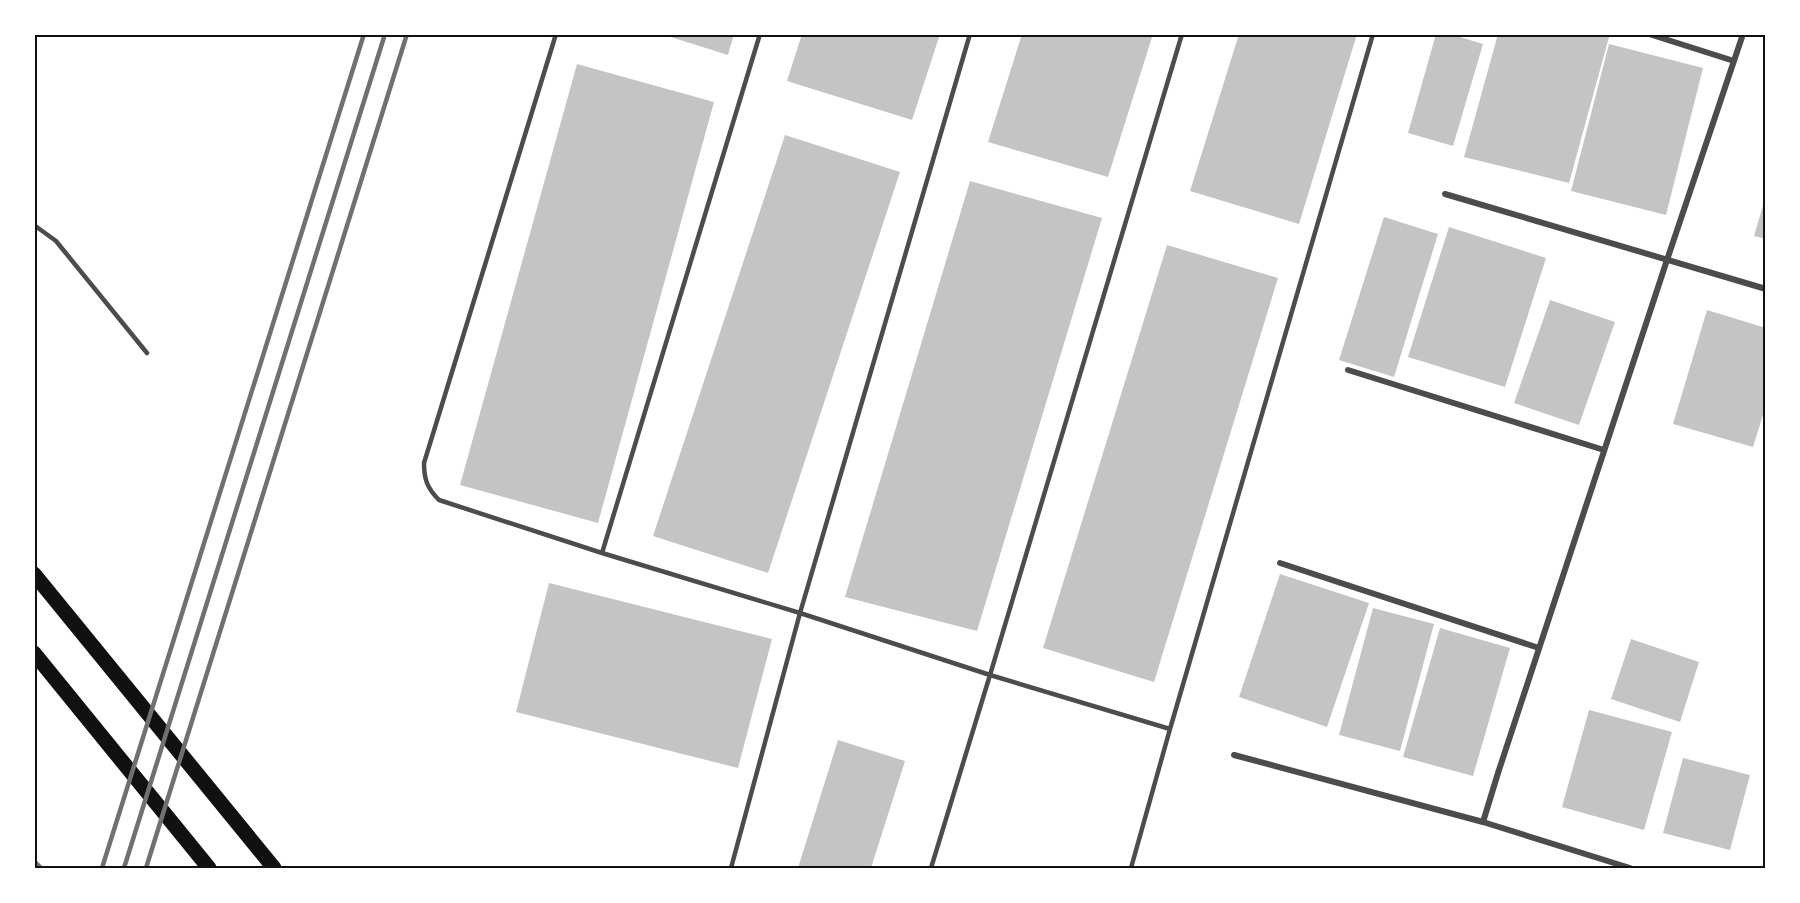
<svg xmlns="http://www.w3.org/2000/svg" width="1800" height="903" font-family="'Work Sans',sans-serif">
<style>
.building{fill:#c4c4c4}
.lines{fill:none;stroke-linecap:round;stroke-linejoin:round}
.service{stroke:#4c4c4c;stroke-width:4.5}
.minor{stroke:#4c4c4c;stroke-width:6}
.primary{stroke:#111;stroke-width:15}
.rail{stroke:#707070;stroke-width:4.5}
.neatline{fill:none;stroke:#111;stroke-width:2}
</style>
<rect width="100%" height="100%" fill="#fff"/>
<path class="building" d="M661 34H734L728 55Z
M802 34H940L912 120 787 81Z
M1022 34H1153L1108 177 988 142Z
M1239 34H1357L1299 224 1190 191Z
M1436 34H1450L1483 44 1453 146 1408 133Z
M1498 34H1602L1609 37 1569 183 1464 157Z
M1609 44 1703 68 1666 215 1571 191Z
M577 64 714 102 598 523 460 485Z
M785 135 900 172 768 573 653 536Z
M970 181 1102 218 977 631 845 597Z
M1765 199H1766V239L1754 236Z
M1384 217 1438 234 1394 377 1339 360Z
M1449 227 1546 258 1505 387 1408 357Z
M1167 245 1278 278 1154 682 1043 648Z
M1550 300 1615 322 1579 425 1514 403Z
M1707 310 1766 328V405L1753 447 1673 424Z
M1280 574 1369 603 1327 727 1239 697Z
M549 583 772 639 738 768 516 712Z
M1373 608 1434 624 1400 751 1339 735Z
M1440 628 1510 648 1473 776 1403 757Z
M1631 639 1699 662 1680 722 1611 699Z
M1589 710 1672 732 1644 830 1562 807Z
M838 740 905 761 871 868H798Z
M1683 758 1750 775 1730 850 1663 833Z"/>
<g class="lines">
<path class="service" d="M556 34 424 463C424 479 427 488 439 500L602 553 800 613 990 675 1182 34
M34 225 56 241 147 353
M602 553 760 34
M731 868 800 613 970 34
M931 868 990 675 1170 729 1373 34
M1131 868 1170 729"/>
<path class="minor" d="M1649 34 1734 61
M1445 194 1766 289
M1348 370 1604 450
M1280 563 1539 648
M1234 755 1483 822 1630 868
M1483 822 1498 773 1667 260 1743 34"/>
<path class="primary" d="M34 574 274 868
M34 653 209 868"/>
<path class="rail" d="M34 861 41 868
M102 868 364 34
M124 868 385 34
M146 868 407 34"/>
</g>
<rect width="1800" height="903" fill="none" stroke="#ffffff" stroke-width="72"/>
<rect x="36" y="36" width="1728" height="831" class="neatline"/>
</svg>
